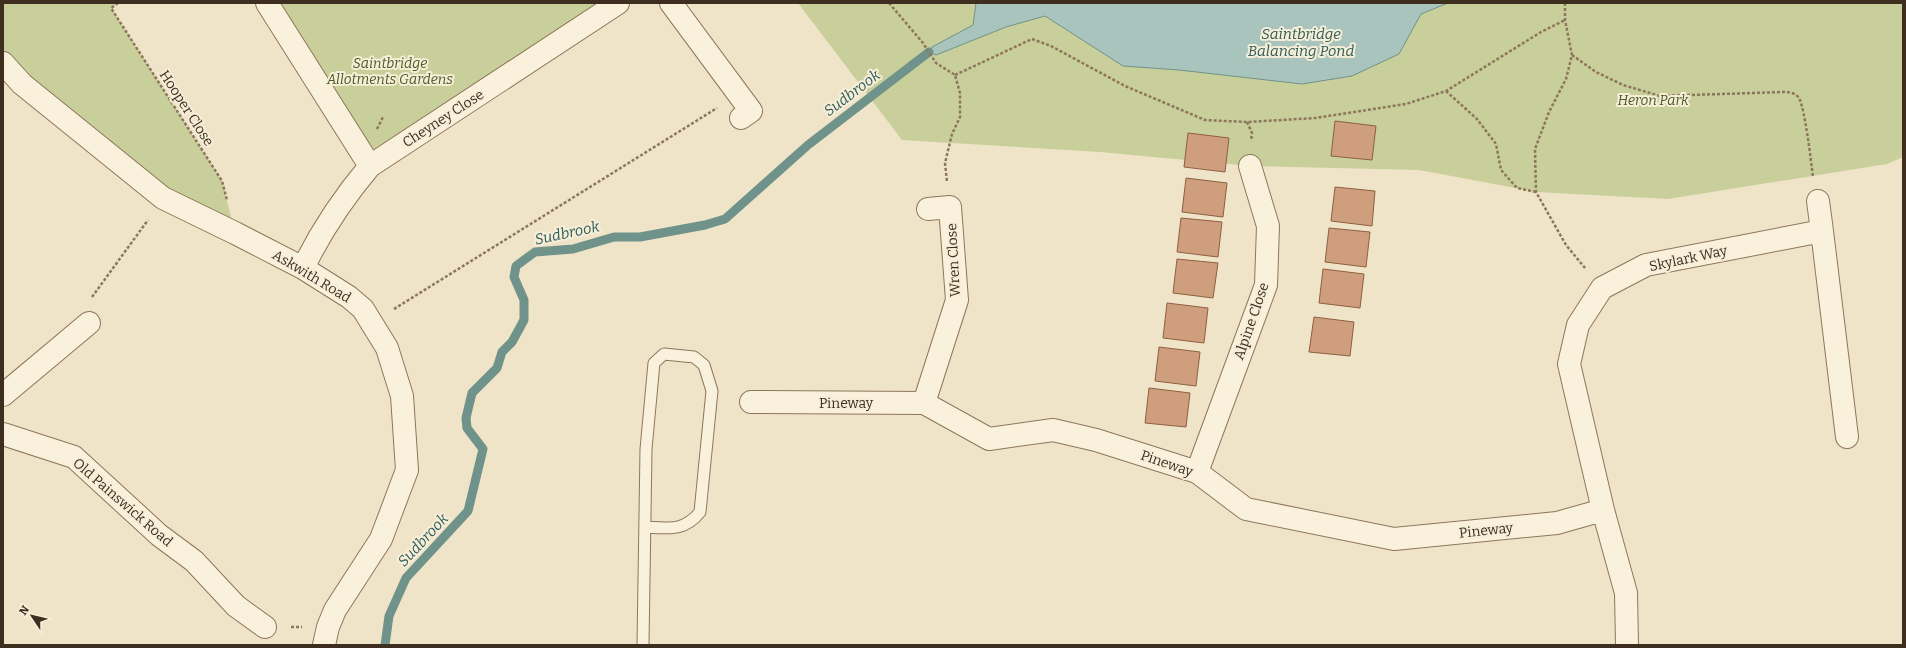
<svg xmlns="http://www.w3.org/2000/svg" width="1906" height="648" font-family="Bitter,serif">
<style>
.green{fill:#c9cf9b}
.water{fill:#a9c4bc;stroke:#6f938a}
.lines{fill:none;stroke-linecap:round;stroke-linejoin:round}
.stream{stroke:#6f938a;stroke-width:9}
.building{fill:#cf9f7d;stroke:#8d5f41}
.lane-casing{stroke:#8d765c;stroke-width:13}
.street-casing{stroke:#8d765c;stroke-width:24}
.path{stroke:#8d765c;stroke-width:2.5;stroke-dasharray:3 2;stroke-linecap:butt}
.lane{stroke:#faf1dc;stroke-width:11}
.street{stroke:#faf1dc;stroke-width:22}
.labels{text-anchor:middle;stroke-width:4;stroke-linejoin:round;paint-order:stroke}
.park-label{font-size:14px;font-style:italic;fill:#4d5a26;stroke:#f7eed8}
.street-label{font-size:14px;fill:#3d2e20;stroke:#f7eed8}
.water-label{font-size:15px;font-style:italic;fill:#2f5d5a;stroke:#f7eed8}
</style>
<rect width="100%" height="100%" fill="#f0e4c8"/>
<path class="green" d="M3 3H118L111 8 222 181 235 233 163 198 3 63Z
M267 3H618L370 166Z
M798 3H1903V157L1887 164 1668 199 1536 192 1419 170 1250 166 1100 152 902 140Z"/>
<path class="water" d="M976 3H1448L1421 14 1399 54 1352 76 1302 84 1179 70 1123 66 1045 16 1006 27 936 55 929 52 932 47 973 25Z"/>
<g class="lines">
<path class="stream" d="M385 645 389 616 406 578 468 511 483 449 467 428 466 418 472 393 497 368 502 352 512 342 524 320V300L514 277 516 266 535 252 573 249 614 237H640L705 225 725 219 808 145 929 52"/>
</g>
<path class="building" d="M1335 121 1376 126 1372 160 1331 156Z
M1188 133 1229 138 1225 172 1184 167Z
M1186 178 1227 183 1223 217 1182 212Z
M1335 187 1375 191 1372 226 1331 221Z
M1181 218 1222 222 1218 257 1177 252Z
M1329 228 1370 232 1366 267 1325 262Z
M1177 259 1218 263 1213 298 1173 293Z
M1323 269 1364 274 1360 308 1319 303Z
M1167 303 1208 308 1204 343 1163 338Z
M1314 317 1354 322 1350 356 1309 352Z
M1159 347 1200 352 1196 386 1155 381Z
M1149 388 1190 393 1186 427 1145 423Z"/>
<g class="lines">
<defs>
<path id="lane" d="M643 645 646 449 654 363 664 354 694 357 704 365 712 391 700 512C684 532 668 528 645 527"/>
<path id="street" d="M267 3 370 166
M671 3 751 111 741 118
M3 63 22 84 163 198 235 233 303 268 349 297 363 309 387 348 402 396 407 470 381 539 335 610 328 627 324 645
M1818 201 1822 231
M303 268C321 231 343 198 370 166L618 3
M3 395 89 323
M751 402 924 403 989 439 1053 430 1096 440 1197 472 1246 509 1394 539 1557 523 1603 510
M924 403 957 300 950 207 928 209
M3 434 74 457 159 535 194 561 236 606 265 627
M1197 472 1266 285 1268 226 1250 166
M1627 645 1626 593 1603 510 1569 364 1578 325 1602 288 1646 265 1822 231 1847 437"/>
</defs>
<use href="#lane" class="lane-casing"/>
<use href="#street" class="street-casing"/>
<path class="path" d="M118 3 111 8 222 181 227 200
M889 3 923 43 936 63 955 75 960 93V117L952 134 945 163 947 182
M1565 3V20L1572 55 1566 79 1549 112 1535 149 1536 192 1566 245 1585 268
M1572 55 1596 72 1623 85 1660 96 1782 92C1788 92 1795 92 1799 98 1805 109 1811 161 1813 177
M955 75 1032 39 1051 46 1125 86 1205 120 1247 122 1315 118 1406 104 1446 91 1541 32 1565 20
M1446 91 1477 119 1496 144 1501 170 1517 188 1536 192
M1247 122 1252 133 1251 141
M377 129 383 117
M92 297 148 220
M394 309 717 108
M291 627H302"/>
<use href="#lane" class="lane"/>
<use href="#street" class="street"/>
</g>
<g class="labels">
<g class="park-label">
<text x="390" y="68">Saintbridge<tspan x="390" dy="16">Allotments Gardens</tspan></text>
<text x="1653" y="105">Heron Park</text>
</g>
<g class="street-label">
<text transform="translate(187 108) rotate(57)" y="5">Hooper Close</text>
<text transform="translate(443 118) rotate(-33)" y="5">Cheyney Close</text>
<text transform="translate(1688 258) rotate(-12)" y="5">Skylark Way</text>
<text transform="translate(953 260) rotate(-93)" y="5">Wren Close</text>
<text transform="translate(312 276) rotate(31)" y="5">Askwith Road</text>
<text transform="translate(1251 321) rotate(-71)" y="5">Alpine Close</text>
<text x="846" y="408">Pineway</text>
<text transform="translate(1167 463) rotate(19)" y="5">Pineway</text>
<text transform="translate(123 502) rotate(41)" y="5">Old Painswick Road</text>
<text transform="translate(1486 530) rotate(-6)" y="5">Pineway</text>
</g>
<g class="water-label">
<text x="1301" y="39">Saintbridge<tspan x="1301" dy="17">Balancing Pond</tspan></text>
<text transform="translate(852 93) rotate(-37)" y="5">Sudbrook</text>
<text transform="translate(567 233) rotate(-12)" y="5">Sudbrook</text>
<text transform="translate(423 540) rotate(-47)" y="5">Sudbrook</text>
</g>
</g>
<rect width="1906" height="648" fill="none" stroke="#3d2e20" stroke-width="8"/>
<g transform="translate(32 616) rotate(305)" stroke="#f7eed8" stroke-width="3" paint-order="stroke">
<path d="M0-3L7 15L0 10L-7 15Z" fill="#3d2e20"/>
<text y="-6" font-size="11" font-weight="bold" text-anchor="middle" fill="#3d2e20">N</text>
</g>
</svg>
